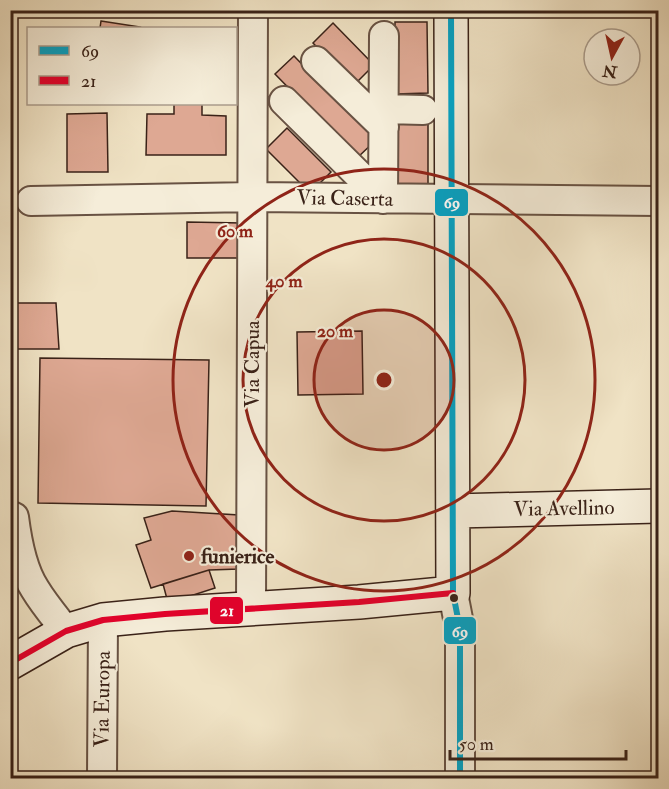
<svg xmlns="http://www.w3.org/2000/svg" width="669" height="789" font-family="'IM FELL Double Pica',serif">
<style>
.building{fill:#dea893;stroke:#3a2218;stroke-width:1.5}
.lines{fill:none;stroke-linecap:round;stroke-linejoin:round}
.street-casing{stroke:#685243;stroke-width:32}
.secondary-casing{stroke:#3a2218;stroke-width:36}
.street{stroke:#f5edd9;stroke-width:28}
.secondary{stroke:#f5edd9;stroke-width:33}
.bus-1-casing{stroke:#f5edd9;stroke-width:10}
.bus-2-casing{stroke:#f5edd9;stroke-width:10}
.bus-1{stroke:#03a2c5;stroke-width:6}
.bus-2{stroke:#e4002b;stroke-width:6}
.ring{fill:none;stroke:#8f2418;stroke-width:3}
.poi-dot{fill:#8f2418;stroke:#f5edd9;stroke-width:2}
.bus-dot{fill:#3a2218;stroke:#f5edd9;stroke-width:2}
.labels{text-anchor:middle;stroke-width:4.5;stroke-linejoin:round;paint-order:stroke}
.street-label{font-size:21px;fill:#3a2218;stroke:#f5edd9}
.poi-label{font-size:21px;font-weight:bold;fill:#3a2218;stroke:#f5edd9;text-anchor:start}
.centre{fill:#8f2418;stroke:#f5edd9;stroke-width:3}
.ring-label{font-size:18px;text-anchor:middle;font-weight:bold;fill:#8f2418;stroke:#f5edd9;stroke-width:4.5;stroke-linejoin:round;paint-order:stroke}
.line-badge{stroke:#f5edd9;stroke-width:2}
.badge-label{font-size:16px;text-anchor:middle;font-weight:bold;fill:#fff}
</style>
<rect width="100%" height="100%" fill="#f0e3c5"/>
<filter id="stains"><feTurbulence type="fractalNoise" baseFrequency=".00333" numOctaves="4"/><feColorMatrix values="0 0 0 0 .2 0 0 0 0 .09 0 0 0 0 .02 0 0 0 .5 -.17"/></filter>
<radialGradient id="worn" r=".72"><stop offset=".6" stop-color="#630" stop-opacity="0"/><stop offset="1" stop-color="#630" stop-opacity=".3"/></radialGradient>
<path class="building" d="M183 10H243V13Z
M101 21 140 27 139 28H100Z
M395 22H427L428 93 395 94Z
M333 23 374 65 354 85 313 43Z
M294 56 376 140 357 158 275 74Z
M174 104H202V115L226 116V155H146L147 114H174Z
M107 113 108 172H67V114Z
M428 122V190H396L395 123Z
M287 128 331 172 310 193 266 149Z
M187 222 242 223 241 258H187Z
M10 303H56L59 349H10Z
M362 331 363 394 298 395 297 332Z
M40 358 209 360 206 506 38 503Z
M172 511 239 515V569L209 570 151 588 136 545 151 540 144 518Z
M209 570 215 588 181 599H167L163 584Z"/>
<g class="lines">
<defs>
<path id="street" d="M316 61 384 127
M284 101 383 199
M384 109 423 110
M383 199 384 36
M31 201 252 197 658 201
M14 517C17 541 22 569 35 589 44 604 56 618 66 631
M453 593 460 629V778
M251 609 253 10
M102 778 103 620"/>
<path id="secondary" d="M454 511 658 506
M10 663 66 631 103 620 165 614 359 602 453 593 451 10"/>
</defs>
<use href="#street" class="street-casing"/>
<use href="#secondary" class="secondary-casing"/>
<use href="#street" class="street"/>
<use href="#secondary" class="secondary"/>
<defs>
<path id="bus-1" d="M451 10 453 593 460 629V778"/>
<path id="bus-2" d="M10 663 66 631 103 620 165 614 359 602 453 593"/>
</defs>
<use href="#bus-1" class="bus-1-casing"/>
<use href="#bus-2" class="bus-2-casing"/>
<use href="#bus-1" class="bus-1"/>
<use href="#bus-2" class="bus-2"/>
</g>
<circle cx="384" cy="380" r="70" fill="#8f2418" fill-opacity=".12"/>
<g class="ring">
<circle cx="384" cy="380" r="70"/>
<circle cx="384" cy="380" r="141"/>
<circle cx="384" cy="380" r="211"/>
</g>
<circle class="poi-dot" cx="189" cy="556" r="6"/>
<circle class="bus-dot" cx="454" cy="598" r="5"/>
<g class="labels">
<g class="street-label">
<text transform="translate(345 198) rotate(1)" y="7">Via Caserta</text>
<text transform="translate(252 364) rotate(-90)" y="7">Via Capua</text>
<text transform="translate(564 508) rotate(-1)" y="7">Via Avellino</text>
<text transform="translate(102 699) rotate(-89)" y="7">Via Europa</text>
</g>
<g class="poi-label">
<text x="201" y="563">funierice</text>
</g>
</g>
<circle cx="384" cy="380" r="9" class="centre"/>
<g class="ring-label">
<text x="235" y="237">60 m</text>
<text x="284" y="287">40 m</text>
<text x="335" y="337">20 m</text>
</g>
<g class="line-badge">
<rect x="434" y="188" width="35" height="29" rx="6" fill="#03a2c5"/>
<rect x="209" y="596" width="35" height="29" rx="6" fill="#e4002b"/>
<rect x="443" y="616" width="34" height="29" rx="6" fill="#03a2c5"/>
</g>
<g class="badge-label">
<text x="452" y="208">69</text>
<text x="227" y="616">21</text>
<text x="460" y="637">69</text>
</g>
<rect width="669" height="789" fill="none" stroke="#f0e3c5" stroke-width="36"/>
<rect x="12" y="12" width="645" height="765" fill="none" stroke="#3a2218" stroke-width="3"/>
<rect x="18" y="18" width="633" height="753" fill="none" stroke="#3a2218" stroke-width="1.5"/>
<rect x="27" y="27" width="210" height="78" fill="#f5edd9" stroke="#aa9c8c" stroke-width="1.5"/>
<rect x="39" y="46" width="30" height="9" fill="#03a2c5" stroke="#aa9c8c" stroke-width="1.5"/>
<text x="81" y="57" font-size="18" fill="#3a2218">69</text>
<rect x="39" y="76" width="30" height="9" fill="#e4002b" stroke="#aa9c8c" stroke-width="1.5"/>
<text x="81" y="87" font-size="18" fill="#3a2218">21</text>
<g transform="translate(612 57) rotate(188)"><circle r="28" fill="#f5edd9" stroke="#aa9c8c" stroke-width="1.5"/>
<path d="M0-4.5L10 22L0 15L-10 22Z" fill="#8f2418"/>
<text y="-9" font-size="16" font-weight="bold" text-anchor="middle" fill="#3a2218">N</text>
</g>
<path d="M450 750v9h176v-9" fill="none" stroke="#3a2218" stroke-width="3"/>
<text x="459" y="750" font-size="18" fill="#3a2218" stroke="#f5edd9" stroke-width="4.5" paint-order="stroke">50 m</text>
<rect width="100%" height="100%" filter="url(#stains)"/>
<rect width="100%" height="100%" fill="url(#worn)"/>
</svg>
